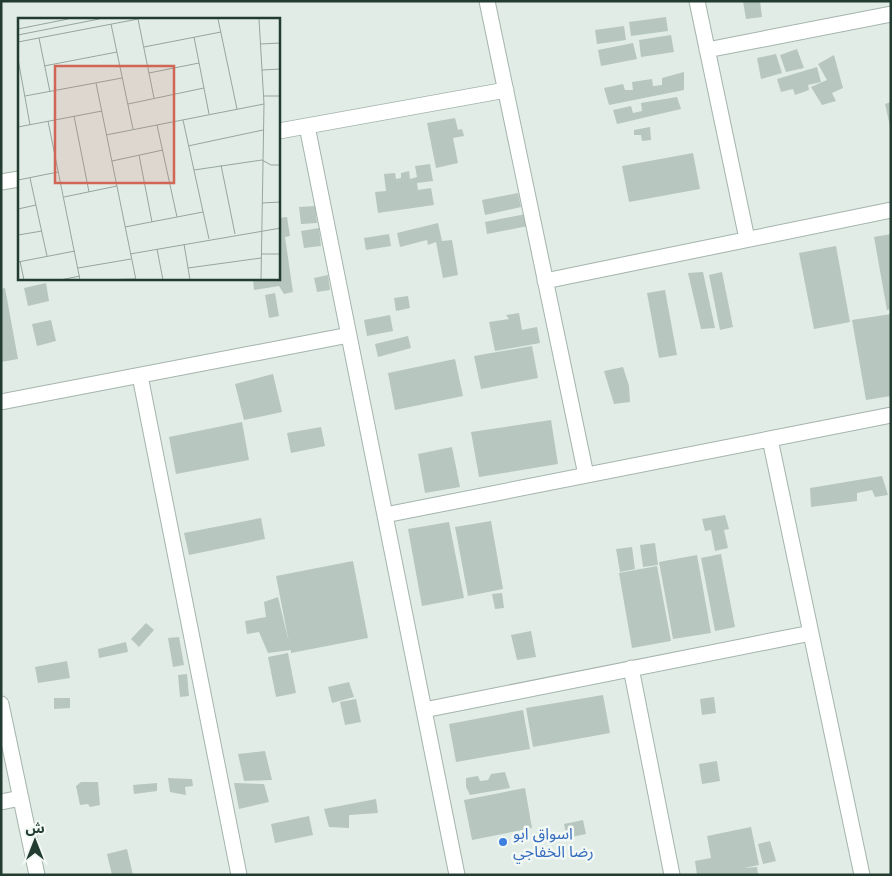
<svg xmlns="http://www.w3.org/2000/svg" width="892" height="876" font-family="'Space Grotesk','Noto Sans Arabic',sans-serif">
<style>
.building{fill:#b7c6be}
.lines{fill:none;stroke-linecap:round;stroke-linejoin:round}
.street-casing{stroke:#a4b4ac;stroke-width:17}
.street{stroke:#fff;stroke-width:15}
.shop-dot{fill:#3f7fe0;stroke:#f2f8f4;stroke-width:2}
.labels{text-anchor:middle;stroke-width:5;stroke-linejoin:round;paint-order:stroke}
.shop-label{font-size:16px;fill:#366cbe;stroke:#f2f8f4;text-anchor:start}
.inset-road{fill:none;stroke:#95a69e;stroke-width:1}
.view{fill:#d06656;fill-opacity:0.15;stroke:#d06656;stroke-width:2.5}
.inset-edge{fill:none;stroke:#223c32;stroke-width:2.5}
</style>
<rect width="100%" height="100%" fill="#e1ece6"/>
<path class="building" d="M743 1H760L762 17 746 19Z
M666 17 668 31 631 36 629 22Z
M624 26 626 40 597 44 595 30Z
M671 35 674 52 641 57 639 40Z
M633 43 637 59 601 66 598 50Z
M797 49 804 68 786 72 780 55Z
M776 54 782 73 761 79 757 58Z
M834 55 843 88 832 93 836 101 822 105 811 87 827 80 818 64Z
M817 67 821 82 808 85 809 90 795 95 793 89 781 92 777 79Z
M684 72V90L609 105 604 88 623 84 625 90H633L632 82 652 79 653 86 662 85V78Z
M677 97 681 109 617 124 613 110 631 106 633 113 642 111 641 103Z
M891 102V126H890L885 104Z
M455 118 458 130 462 129 464 136 453 138 458 163 436 168 427 123Z
M650 127 651 140 642 141 641 135H634V130Z
M693 153 700 189 629 202 622 166Z
M430 164 433 181 417 183 418 190 431 188 434 205 378 213 375 192 386 191 384 174 395 173 396 179 401 178V173L409 171 410 179 417 177 415 166Z
M518 193 521 207 485 215 482 200Z
M315 206 317 223 301 224 299 207Z
M526 214 528 226 487 234 485 222Z
M287 217 290 236 285 237 293 292 284 294 279 286 254 290 253 279H279V218Z
M438 223 442 241 452 240 458 275 443 278 436 242 428 245 427 240 400 247 397 233Z
M319 228 321 246 304 248 301 231Z
M389 234 391 246 366 250 364 238Z
M891 234V309L887 310 874 237Z
M836 246 850 322 814 329 799 253Z
M703 272 715 328 701 329 688 273Z
M722 272 733 327 720 330 709 275Z
M328 275 330 290 317 292 314 278Z
M46 283 49 301 28 306 24 288Z
M5 288 18 359 1 362V289Z
M665 290 677 355 659 358 647 293Z
M275 293 279 316 269 318 265 295Z
M408 296 410 308 396 311 394 298Z
M519 313 522 330 537 327 540 343 495 351 489 322 509 319 506 315Z
M891 314V396L866 400 852 320Z
M390 315 393 331 367 336 364 320Z
M51 320 56 341 37 346 32 324Z
M408 336 411 348 378 357 375 344Z
M532 346 538 378 481 389 474 356Z
M455 359 463 396 395 410 388 373Z
M623 367 629 386 630 402 614 404 604 371Z
M273 374 282 412 244 420 235 384Z
M551 420 558 464 479 477 471 432Z
M242 422 249 460 176 474 169 437Z
M321 427 325 446 291 453 287 433Z
M452 447 460 487 425 493 418 454Z
M882 476 888 495 875 497 872 490 857 493V501L811 507 810 488Z
M725 515 729 529 724 530 728 548 715 551 711 530 705 531 702 519Z
M261 518 265 539 189 555 184 533Z
M491 521 503 589 468 596 455 527Z
M449 522 464 598 422 606 408 529Z
M655 543 658 565 643 567 640 545Z
M632 547 635 569 620 572 616 549Z
M721 554 735 627 715 631 701 558Z
M697 555 711 633 673 639 659 562Z
M353 561 368 638 291 653V650L268 653 259 632 247 634 245 621 266 617 264 602 278 597 289 643 276 576Z
M657 566 671 641 632 648 619 573Z
M502 593 504 608 495 609 492 594Z
M146 623 154 630 139 647 131 639Z
M531 631 536 657 517 660 511 635Z
M179 637 184 665 173 667 168 638Z
M126 642 128 652 99 658 98 649Z
M288 653 296 693 276 697 268 657Z
M67 661 70 678 38 683 35 667Z
M187 674 189 696 180 697 178 675Z
M349 682 354 697 332 703 328 687Z
M603 695 610 733 533 747 526 708Z
M714 697 716 713 702 715 700 699Z
M54 698H70V708L54 709Z
M356 699 361 722 345 725 340 702Z
M523 710 530 749 456 762 449 724Z
M265 751 272 780 244 781 238 754Z
M717 761 720 781 702 784 699 764Z
M505 772 510 788 470 795 466 787V778L478 776 480 781 488 780 491 774Z
M168 778 192 779 193 786 185 787 186 795 170 792Z
M81 782H98L100 805 90 807 88 804 80 805 76 786Z
M157 783V791L134 794 133 785Z
M234 783 264 784 269 802 239 809Z
M525 788 532 828 472 840 464 800Z
M376 799 378 813 349 815V828L329 827 324 809Z
M309 816 313 835 275 843 271 824Z
M583 820 586 834 567 838 564 824Z
M751 827 759 865 743 868 757 867 758 875H697L695 861 711 858 707 836Z
M770 841 776 861 763 864 758 844Z
M127 849 133 875H112L107 854Z"/>
<g class="lines">
<defs>
<path id="street" d="M487 1 586 475
M697 1 747 239
M707 50 891 14
M307 126 457 875
M279 131 506 90
M1 182 19 179
M545 281 891 210
M140 376 239 875
M1 402 349 335
M770 439 862 875
M385 515 891 415
M631 668 672 875
M1 704 37 875
M424 710 811 633
M1 802 21 798"/>
</defs>
<use href="#street" class="street-casing"/>
<use href="#street" class="street"/>
</g>
<circle class="shop-dot" cx="503" cy="842" r="5"/>
<g class="labels">
<g class="shop-label">
<text x="513" y="839">اسواق ابو<tspan x="513" dy="18">رضا الخفاجي</tspan></text>
</g>
</g>
<g transform="translate(18 18)">
<rect width="262" height="262" fill="#e1ece6"/>
<path class="inset-road" d="M120 1 136 80M200 1 219 91M241 1 246 86 243 262M93 6 115 111M0 11 50 1M0 17 81 1M176 19 191 96M21 20 32 74M0 24 120 1M242 26 263 25M126 29 203 14M0 41 12 107M26 48 99 34M244 52 263 51M131 55 181 45M78 65 118 262M7 78 104 60M245 78H263M110 86 186 70M56 98 71 174M165 102 191 221M30 103 62 262M139 107 159 199M0 109 84 93M88 117 246 86M170 128 245 112M121 137 134 204M94 143 145 132M203 147 217 216M176 152 244 142 253 147H263M12 160 29 238M0 162 40 154M46 179 99 168M244 185 263 184M0 191 18 187M107 209 185 194M0 217 24 213M166 226 172 262M139 231 145 262M112 236 263 210M243 236H263M2 243 6 262M0 244 57 233M60 250 113 241M170 250 243 240M42 262 62 258M80 262 117 261"/>
<path class="view" d="M37 48H156V165H37Z"/>
<rect width="262" height="262" class="inset-edge"/>
</g>
<rect width="892" height="876" fill="none" stroke="#223c32" stroke-width="5"/>
<g transform="translate(35 841)" stroke="#f2f8f4" stroke-width="4" paint-order="stroke">
<path d="M0-4L9 19L0 12L-9 19Z" fill="#223c32"/>
<text y="-8" font-size="14" font-weight="bold" text-anchor="middle" fill="#223c32">ش</text>
</g>
</svg>
